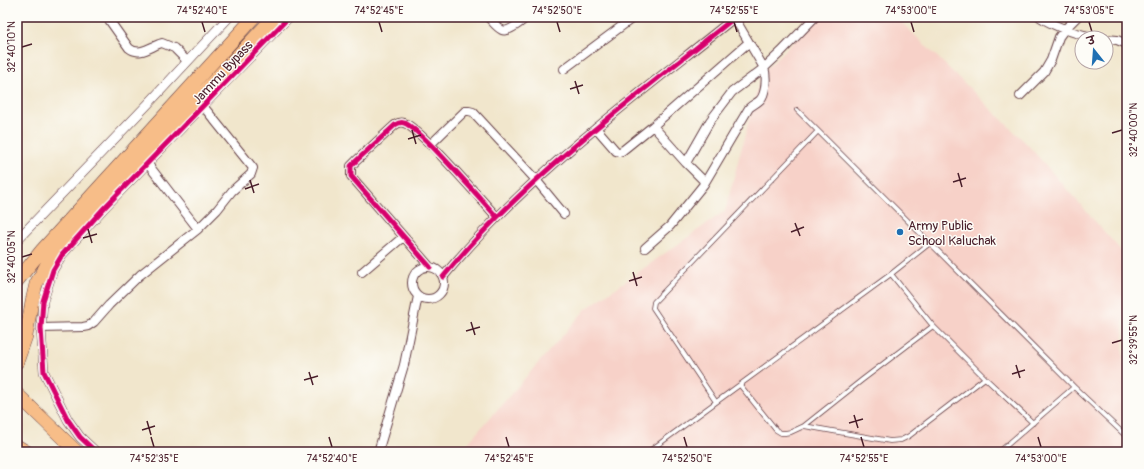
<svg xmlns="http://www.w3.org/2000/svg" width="1144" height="469" font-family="Pangolin,'Playpen Sans Deva',sans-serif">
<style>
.built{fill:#f7d1c8}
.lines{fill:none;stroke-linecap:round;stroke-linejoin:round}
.service-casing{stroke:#633d43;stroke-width:5.5}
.minor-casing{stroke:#633d43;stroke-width:10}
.tertiary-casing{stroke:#633d43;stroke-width:10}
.trunk-casing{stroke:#633d43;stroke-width:14}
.service{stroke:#fff;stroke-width:4}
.minor{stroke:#fff;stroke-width:8}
.tertiary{stroke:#fff;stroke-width:9}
.trunk{stroke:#f7bd88;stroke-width:13}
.cycleway-casing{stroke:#fdfcf7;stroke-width:8}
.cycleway{stroke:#d6006c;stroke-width:5}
.ticks{fill:none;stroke:#4a1f2b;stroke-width:1.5}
.poi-dot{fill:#1f6fb2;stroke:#fdfcf7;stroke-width:1.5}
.labels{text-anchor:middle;stroke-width:3;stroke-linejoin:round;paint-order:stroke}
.street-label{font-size:13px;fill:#4a1f2b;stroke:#fdfcf7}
.poi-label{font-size:13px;fill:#4a1f2b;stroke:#fdfcf7;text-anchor:start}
.neatline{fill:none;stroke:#4a1f2b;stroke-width:1.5}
.ticks-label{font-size:10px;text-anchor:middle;fill:#4a1f2b}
</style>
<rect width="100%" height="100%" fill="#fdfcf7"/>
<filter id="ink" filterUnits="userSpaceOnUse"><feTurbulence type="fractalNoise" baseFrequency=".025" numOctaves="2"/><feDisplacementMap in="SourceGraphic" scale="8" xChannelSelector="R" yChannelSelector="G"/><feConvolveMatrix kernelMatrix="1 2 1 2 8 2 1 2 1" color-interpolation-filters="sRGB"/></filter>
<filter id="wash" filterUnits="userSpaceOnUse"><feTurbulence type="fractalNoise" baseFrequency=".012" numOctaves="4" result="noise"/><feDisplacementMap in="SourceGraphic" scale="16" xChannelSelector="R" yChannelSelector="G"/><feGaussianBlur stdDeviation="0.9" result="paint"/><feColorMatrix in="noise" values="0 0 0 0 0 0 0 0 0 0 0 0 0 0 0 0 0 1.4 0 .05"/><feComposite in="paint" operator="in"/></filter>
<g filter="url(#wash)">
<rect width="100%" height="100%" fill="#f1e6cc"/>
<path class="built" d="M819 17H896L1026 143 1124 254 1123 361 1127 369V452H460L586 309 725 211 761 74Z"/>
</g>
<g filter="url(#ink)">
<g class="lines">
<defs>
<path id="service" d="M797 110 1074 387 1127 437
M891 274 933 326 985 378 1033 423
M740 385 776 430 781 433H785L791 432 804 426 862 380 933 326
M716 402 653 308 654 302 818 131
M804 426 890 441 901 440 909 436 985 378
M648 452 891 274 930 243
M999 452 1074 387"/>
<path id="minor" d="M107 17 129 48C140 57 151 46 162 43L174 48 187 61
M488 17C492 21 497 28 502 30 508 33 522 21 527 17
M1040 17C1059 29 1078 35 1100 38
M1106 39 1117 40 1127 44
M564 69 634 17
M1020 96 1044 72 1051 60 1059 37 1064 30 1077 17
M596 128 616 151 619 152 622 151 653 126 748 43
M430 145 465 111H469L473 112 536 180 564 214
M147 163 198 229
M686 163 710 121 732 92 764 68 734 17
M704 184 749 108C752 105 757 103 760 100 766 94 767 76 764 68L781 52 815 17
M645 248 670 226 704 184 703 180 686 163 653 126
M412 283a16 16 0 1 1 32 0a16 16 0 1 1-32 0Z
M430 267 351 176V166L356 161 395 125C398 123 401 122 404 123 418 126 483 202 497 217
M362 272 403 237
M443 277C526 176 633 99 734 18
M41 328 83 327 88 326 94 322 109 305 140 275 198 229 217 210 232 191 251 174 253 168 203 106
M378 452 404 365 418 296"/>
<path id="tertiary" d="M17 240 148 104 229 17
M96 452 80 437 68 420 44 372 41 328 43 301 53 270 62 255 104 208 289 17"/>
<path id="trunk" d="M17 281 42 250 254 17
M17 362 26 336 32 301 36 284 51 257 75 228 274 17
M17 394 77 452
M17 446 27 452"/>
</defs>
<use href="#service" class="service-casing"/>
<use href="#minor" class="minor-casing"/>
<use href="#tertiary" class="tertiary-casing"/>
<use href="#trunk" class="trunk-casing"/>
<use href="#service" class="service"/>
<use href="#minor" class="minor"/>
<use href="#tertiary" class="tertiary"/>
<use href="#trunk" class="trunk"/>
<defs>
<path id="cycleway" d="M430 267 351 176V166L356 161 395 125C398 123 401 122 404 123 418 126 483 202 497 217
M443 277C526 176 633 99 734 18
M96 452 80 437 68 420 44 372 41 328 43 301 53 270 62 255 104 208 289 17"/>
</defs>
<use href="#cycleway" class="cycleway-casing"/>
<use href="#cycleway" class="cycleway"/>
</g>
</g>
<path class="ticks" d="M202 22 205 32M379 22 382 32M557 22 560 32M734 22 737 32M911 22 914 32M1089 22 1092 32M22 47 32 44M575 81 579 94M570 89 583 85M412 130 416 144M1112 133 1122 130M408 139 421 135M958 173 962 187M250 180 254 193M953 182 966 178M245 189 259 184M795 223 800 236M88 229 92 243M791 232 804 227M83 238 97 234M22 257 32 254M633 272 637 286M629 281 642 277M471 322 475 335M466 331 480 327M1112 343 1122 340M1016 365 1020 378M309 372 313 385M1012 374 1025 370M304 380 318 376M854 415 858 428M147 421 151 435M849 423 863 419M142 430 155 426M151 437 154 447M329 437 332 447M506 437 509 447M684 437 687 447M861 437 864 447M1038 437 1041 447"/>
<circle class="poi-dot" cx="900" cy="232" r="4"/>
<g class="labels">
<g class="street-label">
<text transform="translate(222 72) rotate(-47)" y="5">Jammu Bypass</text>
</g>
<g class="poi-label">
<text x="908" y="230">Army Public<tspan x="908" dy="15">School Kaluchak</tspan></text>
</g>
</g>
<rect width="1144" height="469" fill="none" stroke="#fdfcf7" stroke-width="44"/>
<g transform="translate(1094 50) rotate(343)"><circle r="19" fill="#fdfcf7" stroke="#b5a4a5"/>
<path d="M0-3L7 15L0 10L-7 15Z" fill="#1f6fb2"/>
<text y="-6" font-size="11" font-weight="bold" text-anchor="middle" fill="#4a1f2b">उ</text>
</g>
<rect x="22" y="22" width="1100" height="425" class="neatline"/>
<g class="ticks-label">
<text x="202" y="14">74°52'40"E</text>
<text x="379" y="14">74°52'45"E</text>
<text x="557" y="14">74°52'50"E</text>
<text x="734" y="14">74°52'55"E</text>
<text x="911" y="14">74°53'00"E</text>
<text x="1089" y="14">74°53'05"E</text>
<text transform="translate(11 47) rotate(-90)" y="4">32°40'10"N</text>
<text transform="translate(1133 130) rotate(-90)" y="4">32°40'00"N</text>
<text transform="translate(11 257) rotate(-90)" y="4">32°40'05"N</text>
<text transform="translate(1133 340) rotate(-90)" y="4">32°39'55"N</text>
<text x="154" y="462">74°52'35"E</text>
<text x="332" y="462">74°52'40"E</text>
<text x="509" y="462">74°52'45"E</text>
<text x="687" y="462">74°52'50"E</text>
<text x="864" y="462">74°52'55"E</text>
<text x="1041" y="462">74°53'00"E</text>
</g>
</svg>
